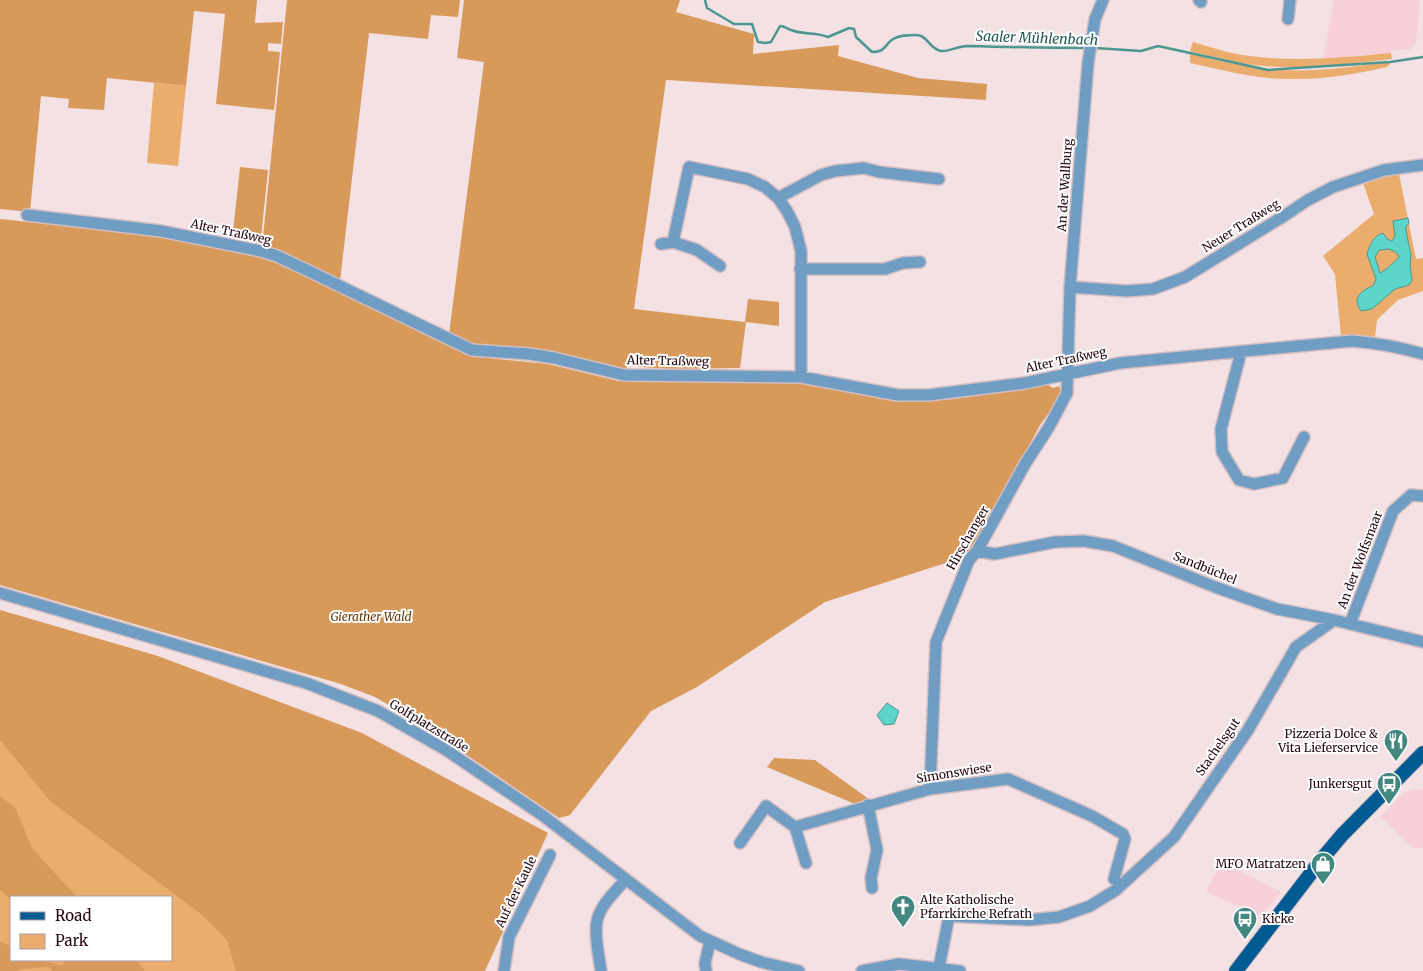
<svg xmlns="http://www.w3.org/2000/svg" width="1423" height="971" font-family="Merriweather,serif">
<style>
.built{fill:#f8d1d8}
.green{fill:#ebad6d;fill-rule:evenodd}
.forest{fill:#d89a5a}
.water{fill:#5dd5c8;stroke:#4c9790;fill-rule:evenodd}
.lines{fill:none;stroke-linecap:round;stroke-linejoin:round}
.stream{stroke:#4c9790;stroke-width:2.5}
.minor-casing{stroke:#d2bec2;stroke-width:14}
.major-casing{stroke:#d2bec2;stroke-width:16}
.minor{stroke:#6f9dc4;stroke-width:11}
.major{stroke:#015b93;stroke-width:14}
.labels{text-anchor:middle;stroke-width:4;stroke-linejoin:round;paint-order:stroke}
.street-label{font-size:12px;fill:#24070f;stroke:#fff}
.park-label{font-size:12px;font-style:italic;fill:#653c08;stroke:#fff}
.poi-label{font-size:12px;fill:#24070f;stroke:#fff;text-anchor:end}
.water-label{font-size:14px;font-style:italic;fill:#255953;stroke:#fff}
</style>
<rect width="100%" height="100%" fill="#f3e1e4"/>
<path class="built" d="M1334 0H1420L1416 44 1411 49 1391 51V53L1323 59Z
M1419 788 1423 790V848H1413L1380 816 1404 792Z
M1221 861 1281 892 1262 916 1206 892Z"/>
<path class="green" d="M1193 42C1204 45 1216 49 1227 52 1281 64 1337 58 1391 53L1392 59C1346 64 1300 71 1254 65 1232 62 1211 56 1190 51Z
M1190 54C1220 61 1250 68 1281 70 1318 72 1355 66 1392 62L1387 67C1355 74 1322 80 1288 79 1255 79 1222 70 1190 63Z
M154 83 186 86 178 166 147 163Z
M1399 174 1416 259 1423 258V291L1398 300 1377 320 1375 337H1341L1335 274 1323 256 1374 214 1363 183 1382 176Z
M0 714 232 912 249 971H0ZM11 897H171V960H11Z"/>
<path class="forest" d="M0 0H257L255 23 283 22 281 44 268 43V51L280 52 274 110 216 104 225 14 194 11 186 86 107 78 104 110 68 108 69 99 41 96 30 212 0 209Z
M287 0H460L458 17 431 15 428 39 369 33 340 281 262 247Z
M464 0H680L676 12 754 34 753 54 839 45 838 56 918 78 987 84 986 100 666 80 634 309 745 322 748 299 779 302V326L746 322 740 368 670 369 627 366 626 371 471 345 449 334 484 62 457 58Z
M240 167 268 170 260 247 232 241Z
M0 219 161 236 273 260 469 356 548 364 618 381 790 380 898 402 954 399 1048 385 1053 388 1059 386 1061 392V396L1040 425 975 547 964 557 825 602 697 687 651 711 570 815 559 818 423 725 375 697 341 684 0 585Z
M0 610 158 656 362 733 548 833 485 971H236L227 940 202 915 50 801 0 740Z
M774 758 815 760 870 800 869 803 855 804 767 767Z
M0 796 15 807 32 848 77 897H11V900L0 890Z
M0 941 11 946V960H38L62 965 65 960H136L145 971H53L48 967 21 969 18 971H0Z"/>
<path class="water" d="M1408 218 1409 224 1406 226V231L1411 255 1410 265 1412 279 1411 282 1409 285 1395 289 1372 309 1361 311C1351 298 1362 290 1373 286L1376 279 1367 254C1370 245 1373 236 1383 233L1387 239 1392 241 1395 236 1393 221ZM1389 249 1397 253 1399 257C1397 260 1382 273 1380 273L1375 257 1379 250Z
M887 703 899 711 894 724 884 725 877 715Z"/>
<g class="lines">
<path class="stream" d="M705 0 707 8 734 24H752L758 42 766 43 771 42 780 26C785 26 787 29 791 30 804 35 816 32 828 37L849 28 854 29 856 37 872 52C886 52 884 45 893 39 900 35 908 35 916 35 928 35 929 49 941 51 949 52 958 46 967 46 1007 47 1047 48 1087 48
M1095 48 1141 51 1158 46 1268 70 1390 62 1423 57"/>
<defs>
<path id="minor" d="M1199 0 1201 2
M1288 19 1290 0
M778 198 821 175 835 171 864 168 879 172 939 179
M27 215 161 231 261 251 277 256 315 274 472 350 529 354 554 358 624 375 801 377 898 395H928L1025 383 1120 363 1352 341C1377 343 1399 347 1423 354
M673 242 689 167 748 179 765 187 778 198 787 211 795 227 801 251V377
M661 244 673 242 697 250 720 266
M800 269H885L903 263 920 262
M1070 287 1127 291 1153 289 1185 277 1284 216 1308 200 1333 187 1384 170 1423 165
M1241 352 1221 429 1222 452 1239 480 1254 484 1283 478 1304 437
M977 551 995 554 1055 542 1084 541 1113 546 1215 587 1277 609 1334 620 1423 642
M0 593 306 683 378 711 446 750 542 815 700 936 739 954 761 962 799 971
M1350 624 1393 511 1411 495 1423 496
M930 789 936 642 969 560 977 551 1025 464 1049 427 1067 393 1070 287 1088 63 1095 19 1103 0
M868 805 877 850 871 878 872 888
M795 827 806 863
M740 843 766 806 795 827 930 789 1008 779 1092 816 1123 834 1125 839 1114 879
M939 968 949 916 1029 920 1059 917 1090 906 1116 890 1174 837 1248 730 1296 647 1334 620
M504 971 509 937 550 855
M601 971C599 957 594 934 597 921 600 905 616 891 626 879
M706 971 705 963 710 941
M862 971 899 964 960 971"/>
<path id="major" d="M1236 971 1321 860 1342 835 1423 753"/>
</defs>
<use href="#minor" class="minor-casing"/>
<use href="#major" class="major-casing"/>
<use href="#minor" class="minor"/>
<use href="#major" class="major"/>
</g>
<defs>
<symbol id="restaurant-pin" viewBox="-11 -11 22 30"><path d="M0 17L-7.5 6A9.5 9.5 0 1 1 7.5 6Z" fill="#428880" stroke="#fff"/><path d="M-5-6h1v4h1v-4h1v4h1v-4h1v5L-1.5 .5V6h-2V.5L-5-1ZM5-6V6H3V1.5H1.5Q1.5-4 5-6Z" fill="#fff"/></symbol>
<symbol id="bus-pin" viewBox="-11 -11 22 30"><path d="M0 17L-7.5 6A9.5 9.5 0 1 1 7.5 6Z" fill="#428880" stroke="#fff"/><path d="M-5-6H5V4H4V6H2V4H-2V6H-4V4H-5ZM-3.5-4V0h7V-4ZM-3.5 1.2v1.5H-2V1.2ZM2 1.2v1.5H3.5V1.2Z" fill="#fff"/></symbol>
<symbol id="shop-pin" viewBox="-11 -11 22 30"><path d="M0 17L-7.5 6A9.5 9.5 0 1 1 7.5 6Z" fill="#428880" stroke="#fff"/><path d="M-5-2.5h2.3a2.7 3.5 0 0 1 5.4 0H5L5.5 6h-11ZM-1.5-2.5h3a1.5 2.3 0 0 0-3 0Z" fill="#fff"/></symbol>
<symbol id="church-pin" viewBox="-11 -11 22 30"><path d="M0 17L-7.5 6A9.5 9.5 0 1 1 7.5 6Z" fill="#428880" stroke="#fff"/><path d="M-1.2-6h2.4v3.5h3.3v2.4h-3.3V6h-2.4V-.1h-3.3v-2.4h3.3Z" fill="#fff"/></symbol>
</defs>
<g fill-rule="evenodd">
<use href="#restaurant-pin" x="1382" y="727" width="28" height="38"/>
<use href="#bus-pin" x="1375" y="770" width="28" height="38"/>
<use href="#shop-pin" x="1309" y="850" width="28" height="38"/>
<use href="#church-pin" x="889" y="893" width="28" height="38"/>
<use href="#bus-pin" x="1231" y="905" width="28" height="38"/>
</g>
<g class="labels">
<g class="street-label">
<text transform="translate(1065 185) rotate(-86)" y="4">An der Wallburg</text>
<text transform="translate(1241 226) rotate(-32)" y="4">Neuer Traßweg</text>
<text transform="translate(231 232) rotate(12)" y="4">Alter Traßweg</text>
<text transform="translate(1066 360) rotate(-12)" y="4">Alter Traßweg</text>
<text transform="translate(668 361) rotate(1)" y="4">Alter Traßweg</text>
<text transform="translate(968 538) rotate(-60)" y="4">Hirschanger</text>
<text transform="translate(1360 560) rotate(-69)" y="4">An der Wolfsmaar</text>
<text transform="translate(1205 568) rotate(22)" y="4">Sandbüchel</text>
<text transform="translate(429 726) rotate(31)" y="4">Golfplatzstraße</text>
<text transform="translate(1218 747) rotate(-55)" y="4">Stachelsgut</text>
<text transform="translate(954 773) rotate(-9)" y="4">Simonswiese</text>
<text transform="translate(516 892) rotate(-64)" y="4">Auf der Kaule</text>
</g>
<g class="park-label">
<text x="371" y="621">Gierather Wald</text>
</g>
<g class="poi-label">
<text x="1378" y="738">Pizzeria Dolce &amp;<tspan x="1378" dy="14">Vita Lieferservice</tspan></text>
<text x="1372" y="788">Junkersgut</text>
<text x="1306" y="868">MFO Matratzen</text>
<text x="920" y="904" text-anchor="start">Alte Katholische<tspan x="920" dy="14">Pfarrkirche Refrath</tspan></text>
<text x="1262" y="923" text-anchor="start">Kicke</text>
</g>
<g class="water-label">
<text transform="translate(1037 38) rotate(2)" y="5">Saaler Mühlenbach</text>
</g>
</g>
<rect x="10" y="896" width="162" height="65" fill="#ffffff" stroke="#a79c9f"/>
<rect x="20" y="912" width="25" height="8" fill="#015b93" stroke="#a79c9f"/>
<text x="55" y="921" font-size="15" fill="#24070f">Road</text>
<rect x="20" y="934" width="25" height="15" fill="#ebad6d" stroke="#a79c9f"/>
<text x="55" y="946" font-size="15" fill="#24070f">Park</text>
</svg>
